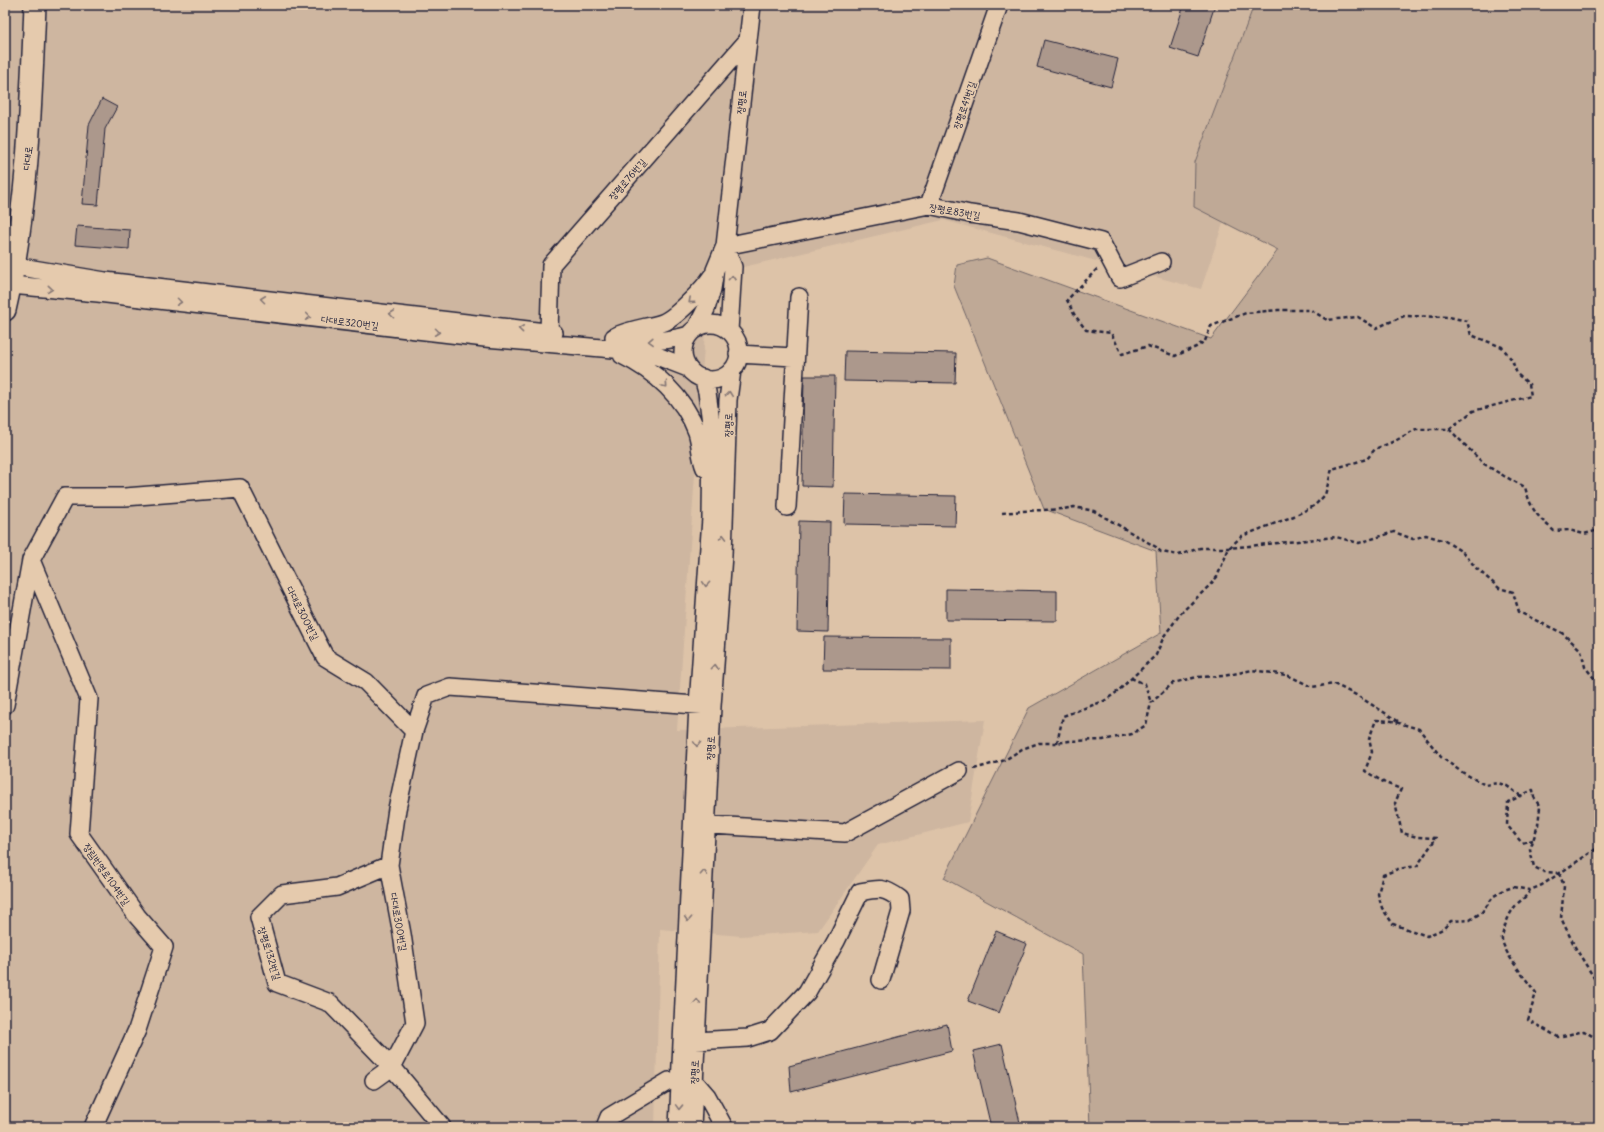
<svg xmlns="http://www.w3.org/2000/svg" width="1604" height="1132" font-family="Delius,'Poor Story',sans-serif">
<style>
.built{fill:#ceb6a0}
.green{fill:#bfa996;stroke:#706668}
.building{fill:#ac988c;stroke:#22223b}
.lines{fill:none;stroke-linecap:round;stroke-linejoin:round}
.minor-casing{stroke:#22223b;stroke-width:20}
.major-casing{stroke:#22223b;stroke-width:24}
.path{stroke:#22223b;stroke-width:2.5;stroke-dasharray:4 3;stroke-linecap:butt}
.minor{stroke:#e5caad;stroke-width:17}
.major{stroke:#e5caad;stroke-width:21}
.oneway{stroke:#847674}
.labels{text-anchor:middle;stroke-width:3.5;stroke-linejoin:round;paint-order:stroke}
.street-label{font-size:10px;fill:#22223b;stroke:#e5caad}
</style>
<rect width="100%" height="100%" fill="#ddc3a8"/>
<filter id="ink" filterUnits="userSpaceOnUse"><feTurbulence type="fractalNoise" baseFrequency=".025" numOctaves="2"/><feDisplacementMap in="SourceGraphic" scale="8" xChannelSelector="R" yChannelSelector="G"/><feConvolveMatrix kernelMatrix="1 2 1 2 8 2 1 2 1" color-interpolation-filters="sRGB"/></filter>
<g filter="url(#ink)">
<path class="built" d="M5 5H1296L1201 289 943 220 709 275 677 730 985 720 968 822 878 845 818 931 741 936 660 929 655 1127H5Z"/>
<path class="green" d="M1254 5H1599V1127H1090L1083 954 944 878 1029 708 1161 633 1156 551 1044 509 954 286 957 265 987 258 1211 339 1278 250 1194 207 1195 162Z"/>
<path class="building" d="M1184 5H1215L1198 57 1170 48Z
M1044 40 1118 59 1111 87 1037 67Z
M102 99 117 107 105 129 98 205 82 204 89 125Z
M77 226 130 230 129 249 75 245Z
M845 351 956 353 955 383 844 381Z
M804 376H835L833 487 802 486Z
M845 494 956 496 955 526 844 524Z
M799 521 830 522 828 632 797 631Z
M946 589 1057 591V621L946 620Z
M824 637 951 638V670L823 669Z
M996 931 1027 944 999 1013 968 1001Z
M947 1024 952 1051 791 1092 789 1066Z
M1002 1044 1021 1127H991L973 1051Z"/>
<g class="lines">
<defs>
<path id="minor" d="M929 205 999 5
M725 246 929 205 970 214 1019 221 1101 242 1120 278 1161 262
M725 246 733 267 729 331
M15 266 105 281 554 333
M11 285 98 293 485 338 625 350 657 356 688 368
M683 352a28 28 0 1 1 56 0a28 28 0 1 1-56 0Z
M696 329 706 309 712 289 715 270 725 246 752 5
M549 333 551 265 747 41
M614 337C630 329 646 328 662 323 675 319 705 287 712 276
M622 340C645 342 667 342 689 335
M738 354 794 357
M622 355C655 371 684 397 697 432 701 444 700 457 705 468
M787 507 799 297
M31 560 89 699 79 834 137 916 164 947 137 1030 93 1127
M5 705 31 560 65 497H125L240 488 325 657 366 682 414 731 397 809 389 865 402 934 415 1023 392 1067 374 1080
M414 731 426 696 450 687 709 706
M696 824 845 833 959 771
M389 865 337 887 282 894 259 917 277 983 330 1003 392 1067 442 1127
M684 1041H695L748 1038 770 1031 807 992 836 941 860 892C880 888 884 887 900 899L901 911 881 980
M694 1081 707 1096 724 1127
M605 1127 609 1117 669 1081H680
M678 1127 698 705 711 518 712 430 707 392 703 378
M692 1127 712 706 723 555 728 400 732 370"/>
<path id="major" d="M5 310C28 210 31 107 35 5"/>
</defs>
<use href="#minor" class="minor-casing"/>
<use href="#major" class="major-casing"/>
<path class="path" d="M1449 429 1484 464 1504 476 1525 487C1531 510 1537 516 1554 531L1569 530 1584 534 1599 530
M1002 513 1023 511 1064 509 1074 507 1094 511 1156 547 1161 552 1179 555 1200 548H1229L1336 537 1359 543 1394 532 1413 539 1426 535 1445 541 1464 553 1476 568 1499 588 1513 592 1519 612 1562 633 1581 650 1585 667 1594 678 1599 690
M1131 678 1145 684 1151 703
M1057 743 1063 716 1104 701 1117 692 1156 655 1164 636 1181 613 1210 585 1217 577 1229 548 1242 536 1294 516 1314 506 1325 495 1332 469 1367 459 1375 449 1395 441 1416 429H1449L1473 411 1531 396 1529 384 1517 374 1512 360 1502 347 1471 335 1467 321 1449 317 1404 316 1376 328 1358 317 1327 320 1311 310H1278L1246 313 1211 326 1205 341 1196 347 1175 356 1148 346 1122 354 1111 333 1086 330 1074 314 1067 300 1098 268
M974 769 1005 760 1022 749 1039 743H1057L1069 741 1103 740 1132 734 1146 725 1151 703 1173 683 1197 677 1224 676 1252 670 1287 675 1312 687 1334 684 1358 696 1401 723
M1521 796 1507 786 1498 783 1485 785 1460 771 1441 757 1419 729 1392 721 1376 720 1369 739 1372 752 1365 771 1385 783 1401 789 1395 803 1402 833 1417 837 1436 838 1417 866 1398 869 1383 875 1378 894 1382 908 1393 924 1427 936 1443 929 1451 921 1470 920 1482 912 1494 896 1504 890 1513 887 1530 890 1542 885 1599 847
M1533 840 1522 843 1507 825 1508 802 1533 790 1534 797 1540 807 1538 825 1530 850 1534 867 1544 872 1558 873
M1559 873 1564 886 1561 918 1575 947 1599 986
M1530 890C1526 899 1516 902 1512 911 1508 916 1501 935 1502 940 1505 955 1527 980 1536 993L1528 1020 1558 1037 1584 1031 1599 1040"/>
<use href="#minor" class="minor"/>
<use href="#major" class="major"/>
</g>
<defs><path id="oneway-chevron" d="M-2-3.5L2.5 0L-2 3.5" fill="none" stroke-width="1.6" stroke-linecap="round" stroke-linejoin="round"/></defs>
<g class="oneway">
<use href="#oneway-chevron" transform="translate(732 278) rotate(-86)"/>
<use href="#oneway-chevron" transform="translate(50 289) rotate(5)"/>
<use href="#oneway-chevron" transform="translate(263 299) rotate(-173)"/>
<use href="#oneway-chevron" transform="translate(691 301) rotate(138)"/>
<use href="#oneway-chevron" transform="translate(179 302) rotate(7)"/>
<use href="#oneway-chevron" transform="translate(392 314) rotate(-173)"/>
<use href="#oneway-chevron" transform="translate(308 317) rotate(7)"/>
<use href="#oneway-chevron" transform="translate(521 329) rotate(-174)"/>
<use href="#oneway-chevron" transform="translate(437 332) rotate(7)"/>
<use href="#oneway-chevron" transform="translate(651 341) rotate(178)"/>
<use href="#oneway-chevron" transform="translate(665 385) rotate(47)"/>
<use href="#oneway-chevron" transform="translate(729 394) rotate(-84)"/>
<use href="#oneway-chevron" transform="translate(723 537) rotate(-89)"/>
<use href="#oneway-chevron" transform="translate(706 584) rotate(94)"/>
<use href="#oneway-chevron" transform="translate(715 667) rotate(-86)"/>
<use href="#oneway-chevron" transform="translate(697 744) rotate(92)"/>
<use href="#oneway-chevron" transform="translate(704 873) rotate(-87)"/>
<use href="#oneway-chevron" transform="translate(688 919) rotate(93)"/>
<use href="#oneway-chevron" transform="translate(697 1002) rotate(-87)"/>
<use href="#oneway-chevron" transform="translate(679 1107) rotate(92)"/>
</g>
</g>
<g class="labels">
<g class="street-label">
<text transform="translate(741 102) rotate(-84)" y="4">장평로</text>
<text transform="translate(964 105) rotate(-71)" y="4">장평로41번길</text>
<text transform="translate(27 158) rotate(-83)" y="4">다대로</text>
<text transform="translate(627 179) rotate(-49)" y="4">장평로76번길</text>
<text transform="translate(955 211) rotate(10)" y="4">장평로83번길</text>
<text transform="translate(350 322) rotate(7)" y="4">다대로320번길</text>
<text transform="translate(728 425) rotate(-89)" y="4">장평로</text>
<text transform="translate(303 613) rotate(63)" y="4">다대로300번길</text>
<text transform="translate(710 748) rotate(-88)" y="4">장평로</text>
<text transform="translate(107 874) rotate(55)" y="4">장림번영로104번길</text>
<text transform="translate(399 922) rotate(80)" y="4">다대로300번길</text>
<text transform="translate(270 953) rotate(73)" y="4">장평로132번길</text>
<text transform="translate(694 1072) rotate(-88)" y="4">장평로</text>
</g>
</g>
<rect width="1604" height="1132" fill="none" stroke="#e5caad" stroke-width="20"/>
<rect x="10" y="10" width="1584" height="1112" fill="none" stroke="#22223b" stroke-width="1.5" filter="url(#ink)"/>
</svg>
